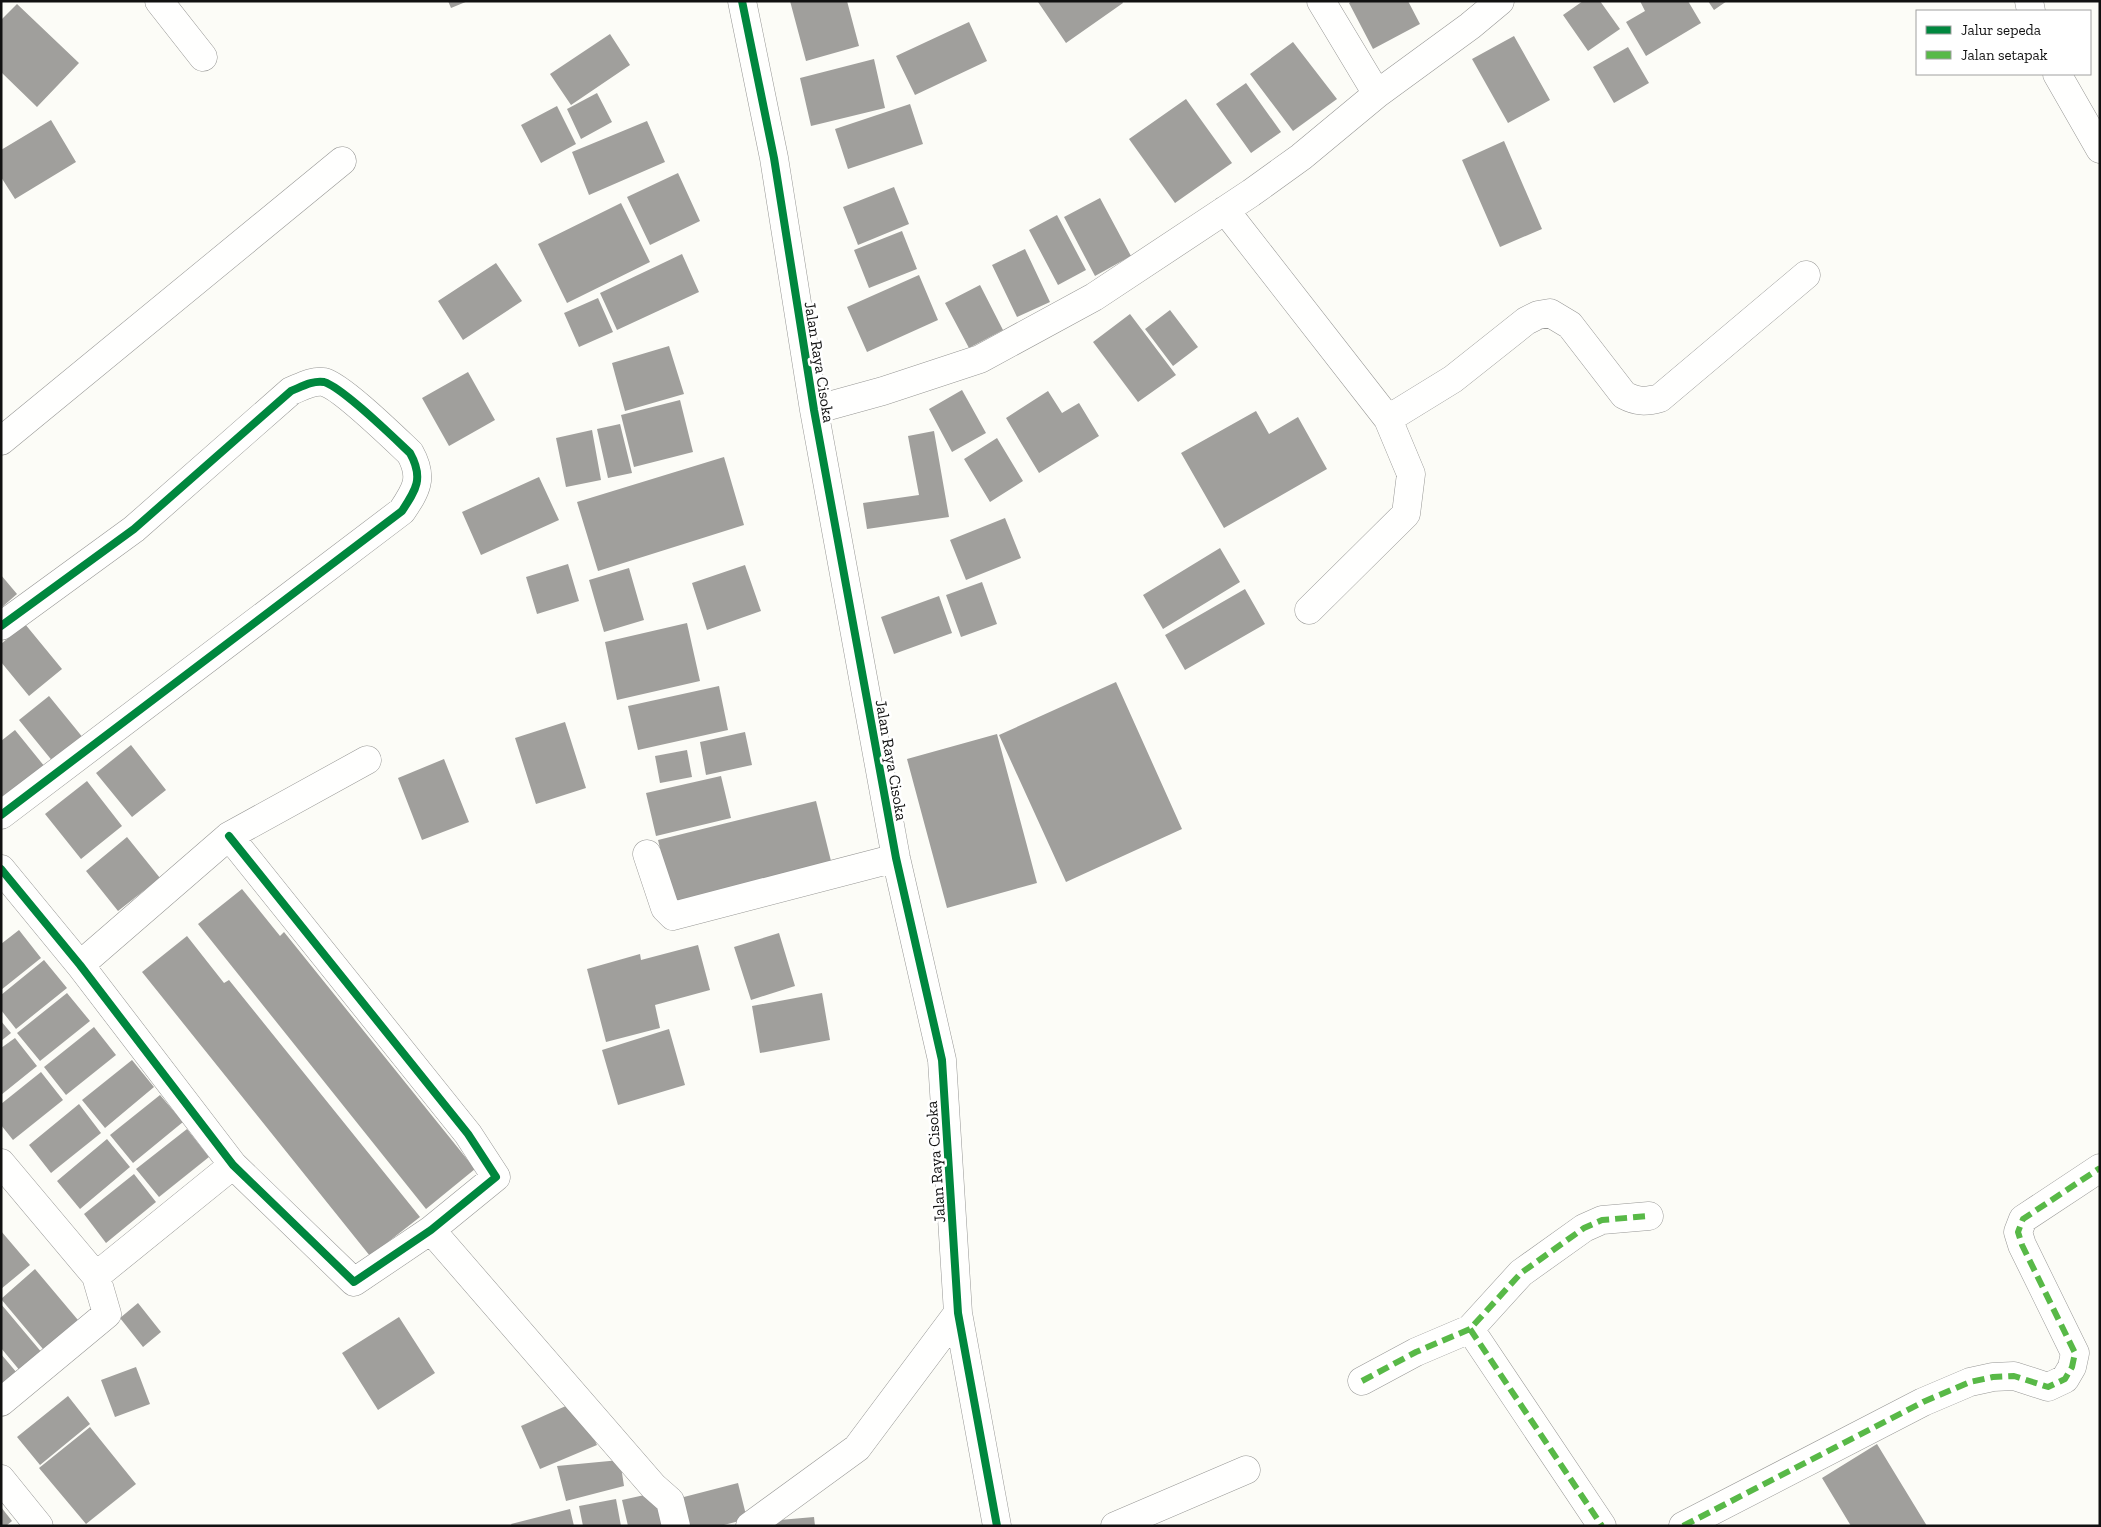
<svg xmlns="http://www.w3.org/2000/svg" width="2101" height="1527" font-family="'Zilla Slab',serif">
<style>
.building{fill:#a09f9c}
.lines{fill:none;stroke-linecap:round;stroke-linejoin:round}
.minor-casing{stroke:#979795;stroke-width:29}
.minor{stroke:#fffffe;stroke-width:28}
.quiet{stroke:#58b947;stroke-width:6;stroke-dasharray:12 6;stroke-linecap:butt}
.cycleway-casing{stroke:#fff;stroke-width:11}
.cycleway{stroke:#00873e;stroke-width:8}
.labels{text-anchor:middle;stroke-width:5;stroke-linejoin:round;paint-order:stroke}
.street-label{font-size:16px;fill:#111;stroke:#fff}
</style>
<rect width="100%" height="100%" fill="#fcfcf7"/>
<path class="building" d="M448 1H468L451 8Z
M790 1H847L859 46 806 61Z
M1040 1H1122L1123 3 1066 43 1038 2Z
M1352 1H1408L1420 24 1373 49 1349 3Z
M1583 1H1600L1620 29 1588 51 1563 15Z
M1640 1H1688L1701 23 1646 56 1626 22 1645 11Z
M1708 1H1727L1714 10Z
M17 4 79 63 37 107 1 72V20Z
M969 22 987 61 915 95 896 56Z
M610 34 630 65 571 105 550 74Z
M1514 36 1550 100 1508 123 1472 59Z
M1293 42 1337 99 1293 131 1250 74Z
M1628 47 1649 83 1614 103 1593 67Z
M874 59 885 108 811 126 800 78Z
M1246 83 1281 132 1251 153 1216 104Z
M597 93 612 122 581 139 567 109Z
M1186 99 1232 163 1175 203 1129 139Z
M910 104 923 144 848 169 835 129Z
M557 106 576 144 541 163 521 125Z
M51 120 76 162 15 199 1 177V150Z
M647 121 665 162 589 195 572 152Z
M1504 141 1542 229 1500 247 1462 160Z
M678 173 700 221 650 245 627 197Z
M894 187 909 224 858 245 843 207Z
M1100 198 1131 256 1095 276 1064 217Z
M621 203 650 262 567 303 538 244Z
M1057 215 1086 270 1058 285 1029 230Z
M902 231 917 269 869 288 854 250Z
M1025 249 1050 302 1017 317 992 265Z
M682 254 699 292 617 330 600 293Z
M496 263 522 301 463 340 438 301Z
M919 275 938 320 867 352 847 307Z
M980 285 1003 330 969 348 945 303Z
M598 298 613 332 579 347 564 313Z
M1170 310 1198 347 1173 366 1145 329Z
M1130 314 1176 375 1138 402 1093 342Z
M669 346 684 394 625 411 612 363Z
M468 372 495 420 449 446 422 398Z
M962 390 986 433 952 452 929 409Z
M1048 391 1062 413 1079 403 1099 436 1039 473 1006 418Z
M680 400 693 452 634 467 621 415Z
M1256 411 1269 434 1298 417 1327 469 1224 528 1181 453Z
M620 424 632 473 608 478 597 429Z
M592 430 601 480 566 487 556 438Z
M934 431 949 517 867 529 863 503 919 495 908 436Z
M997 438 1023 481 990 502 964 459Z
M724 457 744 525 598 571 577 502Z
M539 477 559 520 481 555 462 512Z
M1005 518 1021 558 966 580 950 540Z
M1220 548 1240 582 1163 629 1143 595Z
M568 564 579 601 537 614 526 577Z
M745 565 761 611 707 630 692 583Z
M629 568 644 620 604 632 589 580Z
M1 575 17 594 1 608Z
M982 582 997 624 961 637 946 595Z
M1245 589 1265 624 1185 670 1165 635Z
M939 596 952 633 894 654 881 617Z
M687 623 700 681 617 700 605 642Z
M25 624 62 669 29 696 1 662V644Z
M1116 682 1182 829 1066 882 999 735Z
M719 686 728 730 638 750 628 706Z
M49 696 84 739 54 763 19 720Z
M565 722 586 788 536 804 515 738Z
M15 730 45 767 1 802V741Z
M745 732 752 765 706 775 700 742Z
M997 734 1037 883 947 908 907 759Z
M131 745 166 790 132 817 96 773Z
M687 750 692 777 660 783 655 756Z
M444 759 469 822 422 840 398 778Z
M721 776 731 818 656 836 646 793Z
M87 781 122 826 81 859 45 814Z
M816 801 832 865 674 905 658 840Z
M127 837 160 878 118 911 86 871Z
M242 889 280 936 284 932 475 1169 426 1209 198 924Z
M19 930 41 958 1 990V944Z
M779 933 795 986 751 1000 734 947Z
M187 936 224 983 229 980 420 1217 370 1256 142 972Z
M698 945 710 990 655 1005 660 1028 606 1042 587 969 640 954 641 960Z
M44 960 67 988 16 1029 1 1010V995Z
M67 993 90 1021 40 1061 17 1033Z
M822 993 830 1040 760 1053 752 1006Z
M1 1021 11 1033 1 1041Z
M94 1027 116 1055 66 1095 44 1067Z
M669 1029 685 1085 618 1105 602 1050Z
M15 1038 37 1066 1 1095V1048Z
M132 1060 154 1087 105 1128 82 1100Z
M41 1072 63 1100 13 1140 1 1125V1104Z
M160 1095 183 1122 133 1163 110 1135Z
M79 1104 101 1133 51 1173 29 1145Z
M187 1129 209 1157 159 1197 136 1169Z
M107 1139 130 1167 80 1209 57 1181Z
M134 1174 156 1202 106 1243 84 1214Z
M1 1231 30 1265 1 1289Z
M35 1269 83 1326 48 1355 1 1299Z
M138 1303 161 1332 143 1347 120 1318Z
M1 1304 43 1354 21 1372 1 1348Z
M399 1317 435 1373 378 1410 342 1353Z
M1 1354 17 1373 1 1386Z
M136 1367 150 1404 115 1417 101 1380Z
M68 1396 90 1424 40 1465 17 1437Z
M577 1401 597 1445 540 1469 521 1426Z
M90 1427 136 1484 86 1524 39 1468Z
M1877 1444 1927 1526H1851L1822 1478Z
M620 1460 624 1486 566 1501 557 1466Z
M738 1483 747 1519 720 1526H688L680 1498Z
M658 1492 666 1526H628L622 1500Z
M616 1499 621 1526H583L579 1506Z
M1 1507 12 1521 6 1526H1Z
M570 1509 574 1526H512L511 1524Z
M814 1517 815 1526H768V1521Z"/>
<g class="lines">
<defs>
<path id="minor" d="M159 1 203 57
M742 1 774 158 814 410 896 858 942 1060 958 1313 997 1526
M1321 1 1377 94
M2029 1 2031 11
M2057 74 2100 149
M1225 210 1388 419 1411 474 1406 514 1309 610
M814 410 883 391 980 359 1094 297 1251 193 1301 157 1377 94 1470 26 1500 1
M1388 419 1453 379 1526 321 1538 315 1550 313 1570 325 1624 395C1637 402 1646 402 1660 398L1806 275
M1 441 342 161
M1 626 134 529 291 391C301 387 313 380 324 382 342 387 394 438 410 453 424 478 416 490 402 511L1 815
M647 854 665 908 673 916 896 858
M1 869 80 965 233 1165 354 1282 431 1230 496 1177 468 1134 229 836
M80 965 229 836 367 760
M1 1163 96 1276 107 1314 1 1402
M431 1230 653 1486 670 1501 676 1526
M96 1276 233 1165
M1470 1329 1602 1526
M1362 1381 1416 1352 1470 1329 1521 1273 1584 1228 1602 1220 1649 1216
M1 1479 39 1526
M750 1526 857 1448 958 1313
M1115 1526 1246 1470
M1683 1526 1923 1402 1970 1382 1993 1377 2014 1376 2048 1387 2065 1379 2072 1367 2075 1353 2022 1245 2018 1232 2023 1219 2100 1168"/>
</defs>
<use href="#minor" class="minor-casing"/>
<use href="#minor" class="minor"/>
<path class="quiet" d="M1470 1329 1602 1526
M1362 1381 1416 1352 1470 1329 1521 1273 1584 1228 1602 1220 1649 1216
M1683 1526 1923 1402 1970 1382 1993 1377 2014 1376 2048 1387 2065 1379 2072 1367 2075 1353 2022 1245 2018 1232 2023 1219 2100 1168"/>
<defs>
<path id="cycleway" d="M742 1 774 158 814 410 896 858 942 1060 958 1313 997 1526
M1 626 134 529 291 391C301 387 313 380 324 382 342 387 394 438 410 453 424 478 416 490 402 511L1 815
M1 869 80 965 233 1165 354 1282 431 1230 496 1177 468 1134 229 836"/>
</defs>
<use href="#cycleway" class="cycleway-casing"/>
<use href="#cycleway" class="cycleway"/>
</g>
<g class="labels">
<g class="street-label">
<text transform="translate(820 362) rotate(81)" y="6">Jalan Raya Cisoka</text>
<text transform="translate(892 760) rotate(80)" y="6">Jalan Raya Cisoka</text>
<text transform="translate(935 1162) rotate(-94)" y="6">Jalan Raya Cisoka</text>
</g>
</g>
<rect width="2101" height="1527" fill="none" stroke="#111111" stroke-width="5"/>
<rect x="1916" y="10" width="175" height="65" fill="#ffffff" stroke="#a0a0a0"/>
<rect x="1926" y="26" width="25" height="8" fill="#00873e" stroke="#a0a0a0"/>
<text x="1961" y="35" font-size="15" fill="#111111">Jalur sepeda</text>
<rect x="1926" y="51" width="25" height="8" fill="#58b947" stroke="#a0a0a0"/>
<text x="1961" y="60" font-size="15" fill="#111111">Jalan setapak</text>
</svg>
